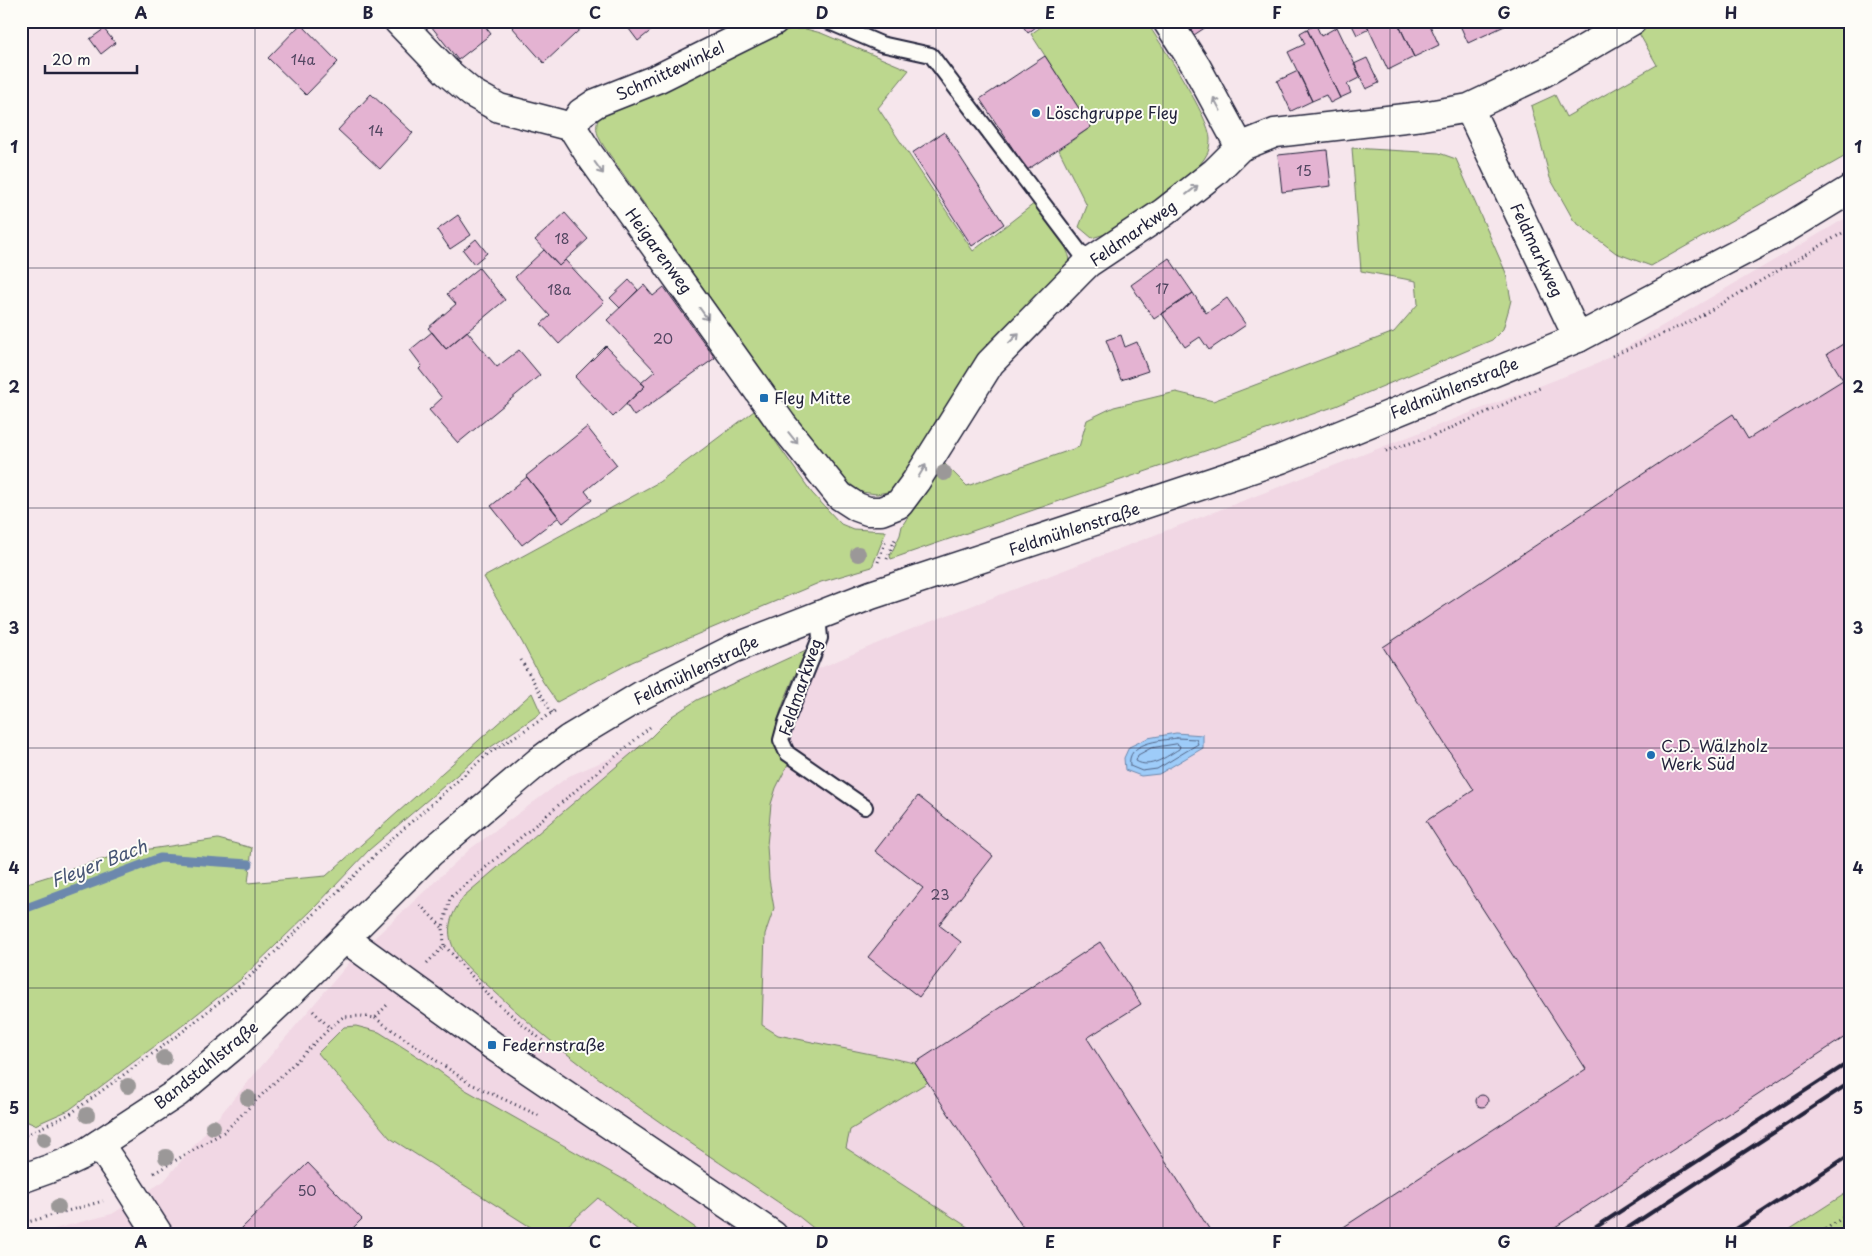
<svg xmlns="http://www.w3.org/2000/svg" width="1872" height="1256" font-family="'Playpen Sans',sans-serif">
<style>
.built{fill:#f1d7e4}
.green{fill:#bcd78e;stroke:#6f7c64}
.water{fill:#9eccf9;stroke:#6c88ad}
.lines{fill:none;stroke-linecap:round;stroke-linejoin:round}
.shore{stroke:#546687;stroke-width:1}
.stream{stroke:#6c88ad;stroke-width:9}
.building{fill:#e4b3d2;stroke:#22223b}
.lane-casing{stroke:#22223b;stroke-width:18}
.street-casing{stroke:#22223b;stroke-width:31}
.secondary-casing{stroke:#22223b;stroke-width:31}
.path{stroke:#22223b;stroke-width:3;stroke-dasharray:1 4;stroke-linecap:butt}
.lane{stroke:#fdfcf7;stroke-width:14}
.street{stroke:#fdfcf7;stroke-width:28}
.secondary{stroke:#fdfcf7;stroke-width:28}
.rail{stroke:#22223b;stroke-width:4}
.tree{fill:#9b9898}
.oneway{stroke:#9a9aa2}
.grid{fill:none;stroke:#22223b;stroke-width:1;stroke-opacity:0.55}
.poi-dot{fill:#1f6fb2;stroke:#fdfcf7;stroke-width:2}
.labels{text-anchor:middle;stroke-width:4;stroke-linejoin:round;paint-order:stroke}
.number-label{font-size:14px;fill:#524661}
.street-label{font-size:16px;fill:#22223b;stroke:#fdfcf7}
.poi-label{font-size:16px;fill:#22223b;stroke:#fdfcf7;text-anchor:start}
.water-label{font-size:18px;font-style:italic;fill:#475574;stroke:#fdfcf7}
.neatline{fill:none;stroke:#22223b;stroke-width:2}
.grid-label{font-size:16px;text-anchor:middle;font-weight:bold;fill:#22223b}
</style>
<rect width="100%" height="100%" fill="#f6e6ec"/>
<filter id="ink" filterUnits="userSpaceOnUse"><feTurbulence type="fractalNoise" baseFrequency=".02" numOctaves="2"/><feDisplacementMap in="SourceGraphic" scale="10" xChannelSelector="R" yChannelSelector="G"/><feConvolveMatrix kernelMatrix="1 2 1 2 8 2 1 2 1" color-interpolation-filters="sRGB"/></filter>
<g filter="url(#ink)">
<path class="built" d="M1851 215V1235H31L112 1214 164 1181 355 956 470 849 569 776 904 632 1599 363Z"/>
<path class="green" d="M1049 21H1146C1160 43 1210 117 1210 139 1210 143 1209 151 1207 154 1195 179 1130 217 1105 234L1092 238 1079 227 1087 206 1059 150 1091 127 1031 34Z
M1632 21H1851V153L1651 266 1616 253 1574 221 1550 178 1531 106 1555 95 1566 117 1657 65Z
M792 29H806L821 33 909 70 878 108 973 251 1035 203C1049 222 1066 240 1071 263L981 358 892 491 877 494 861 492 838 475 781 399 605 148C598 137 593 128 600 116L776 33Z
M1352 148 1439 153 1456 159 1506 273 1511 300 1509 308 1503 329 1492 340 1336 406 891 559 890 556 900 535 902 526 943 462 967 486 1079 447 1087 420 1114 407 1176 392 1213 401 1394 332 1418 304 1416 281 1361 271Z
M754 411 812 493 841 524 853 529 885 531V534L872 567 821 582 632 662 557 702 543 682 522 642 484 577 659 482Z
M806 650C797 672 773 719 775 741 776 751 781 758 788 764L776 788 771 804 769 825 767 845 769 879 774 908 765 934 762 1025 778 1035 915 1063 928 1082 850 1130 846 1148 980 1235H822L797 1215C695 1145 586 1078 495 992 483 981 461 964 454 949 444 928 452 913 464 896L651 737 672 716 697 700Z
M532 693 541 713 485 751 369 850 315 907 240 980 178 1029 69 1110 35 1125 21 1119V885L123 853 218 839 252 848 248 883 326 876Z
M356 1026 379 1032 428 1063 464 1089 630 1183 706 1235H644L598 1198 557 1235H543L390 1138 318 1053 344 1027Z
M1851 1190V1235H1781Z"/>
<path class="water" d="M1176 733 1203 735V748L1159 774 1141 776 1125 770 1124 758 1129 747 1148 738Z"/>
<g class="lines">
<path class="shore" d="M1177 738 1196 739 1198 744 1157 769 1142 771 1130 766C1126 742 1159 741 1177 738Z
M1177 744 1180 746 1179 749C1167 756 1150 770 1136 761L1138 755 1151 748Z"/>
<path class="stream" d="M21 910 160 858 249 864"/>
</g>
<path class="building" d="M427 21H481L491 34 458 60Z
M518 21H589L544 63 512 27Z
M623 21H663L638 41Z
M1019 21H1044L1028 33Z
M1186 21H1203L1206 27 1194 35Z
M1350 21H1365L1369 29 1357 35Z
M1365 21H1397L1414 57 1388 70Z
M1397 21H1428L1439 45 1414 57Z
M1458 21H1513V22L1468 43Z
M301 24 338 62 306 95 268 58Z
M1316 25 1321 36 1337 27 1361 77 1347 84 1351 93 1340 98 1307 29Z
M104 29 115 43 101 54 90 39Z
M1307 29 1340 98 1330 103 1326 95 1312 101 1288 52 1305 44 1300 33Z
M1045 56 1091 127 1027 170 980 99Z
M1367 58 1379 83 1366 89 1354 64Z
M1298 71 1312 101 1291 111 1277 81Z
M371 94 413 133 380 169 338 130Z
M944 132 1004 224 972 246 912 153Z
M1327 150 1331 186 1282 192 1278 155Z
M565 213 588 239 559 266 535 240Z
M458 215 471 235 450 249 437 230Z
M476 239 487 253 474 264 463 250Z
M544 250 559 266 565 260 604 302 559 344 541 324 550 316 515 277Z
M1169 258 1193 293 1154 319 1131 285Z
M479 268 505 300 446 349 428 328 456 304 447 294Z
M629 280 638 290 620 308 610 298Z
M644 285 653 296 664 287 715 358 634 416 626 404 645 386 641 383 655 371 607 320Z
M1193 293 1206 313 1227 298 1246 325 1209 350 1200 337 1185 347 1162 314Z
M467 331 497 367 519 350 540 375 458 443 429 410 442 398 419 369 422 366 410 350 432 332 446 349Z
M1121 335 1125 347 1137 342 1148 371 1121 380 1106 340Z
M1851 339V1033L1543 1235H1337L1336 1232 1586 1069 1426 821 1474 790 1383 647 1733 414 1748 439 1843 380 1827 354Z
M606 346 645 386 613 417 575 377Z
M587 427 617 465 585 491 592 500 563 523 526 476Z
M527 477 559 517 522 545 491 506Z
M918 796 993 856 939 925 961 942 919 997 868 957 923 888 875 851Z
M1100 942 1141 1004 1087 1038 1213 1235H1028L915 1063Z
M1476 1101a6 6 0 1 1 12 0a6 6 0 1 1-12 0Z
M308 1163 362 1219 346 1235H245L240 1230Z"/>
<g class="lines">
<defs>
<path id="lane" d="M827 21 881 44 931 55 1088 263
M818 615 820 638 786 722 781 740 787 753 865 807"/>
<path id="street" d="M398 21 447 72 472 93 499 108 572 127 589 154 782 424 840 496 857 507 868 511H881L899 504 916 481 990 363 1080 271 1088 263 1163 213 1215 172 1240 147 1275 133 1422 116 1469 108 1545 72 1632 21
M1167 21 1196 66 1240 147
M1469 108 1578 338
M572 127 581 113 596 103 659 78 774 21
M346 939 492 1045 773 1235
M99 1144 129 1188 159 1235"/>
<path id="secondary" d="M21 1179 63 1164 82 1155 177 1093 238 1042 292 991 430 853 538 762 569 739 642 695 735 648 871 595 1281 459 1578 338 1787 228 1851 189"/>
</defs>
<use href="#lane" class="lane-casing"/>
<use href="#street" class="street-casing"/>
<use href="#secondary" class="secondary-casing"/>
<path class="path" d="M1612 356 1692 321 1851 228
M1386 451 1438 434 1542 387
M887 559 896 537
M878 562 886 540
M521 660 552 713
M420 905 442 927
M445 946 492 999 543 1041
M427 963 444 946 443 927 450 898 650 727
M313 1011 330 1028
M375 1018 469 1083 542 1117
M21 1137 70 1114 182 1032 243 983 393 838 489 753 558 709
M154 1173 224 1132 330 1028 343 1017 361 1016 375 1018 387 1005
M21 1224 103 1201
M801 1227 813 1235
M1817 1235 1851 1212"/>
<use href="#lane" class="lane"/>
<use href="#street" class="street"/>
<use href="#secondary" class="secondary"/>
<path class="rail" d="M1584 1235 1851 1061
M1617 1235 1851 1082
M1727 1235 1851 1154"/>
</g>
<g class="tree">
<circle cx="944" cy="473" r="8"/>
<circle cx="858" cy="554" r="8"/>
<circle cx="164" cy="1058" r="8"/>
<circle cx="128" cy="1086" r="8"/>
<circle cx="248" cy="1098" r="8"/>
<circle cx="87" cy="1115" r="8"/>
<circle cx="213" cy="1127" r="8"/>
<circle cx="44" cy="1139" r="8"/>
<circle cx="166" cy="1157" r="8"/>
<circle cx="58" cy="1207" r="8"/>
</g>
<defs><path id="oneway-shaft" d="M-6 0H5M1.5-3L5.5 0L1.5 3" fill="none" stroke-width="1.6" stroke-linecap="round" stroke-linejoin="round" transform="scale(1.25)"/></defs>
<g class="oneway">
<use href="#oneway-shaft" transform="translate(1217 104) rotate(-118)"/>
<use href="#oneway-shaft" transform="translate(599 168) rotate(54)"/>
<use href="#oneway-shaft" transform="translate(1192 190) rotate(-38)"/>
<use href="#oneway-shaft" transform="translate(704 314) rotate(54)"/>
<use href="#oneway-shaft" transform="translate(1014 338) rotate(-45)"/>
<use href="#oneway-shaft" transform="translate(793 438) rotate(51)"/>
<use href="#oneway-shaft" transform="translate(922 471) rotate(-59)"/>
</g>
</g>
<path class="grid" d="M255 21V1235M482 21V1235M709 21V1235M936 21V1235M1163 21V1235M1390 21V1235M1617 21V1235M21 268H1851M21 508H1851M21 748H1851M21 988H1851"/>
<g class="poi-dot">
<circle cx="1036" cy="113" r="5"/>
<rect x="759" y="393" width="10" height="10" rx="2.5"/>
<circle cx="1651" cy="755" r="5"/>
<rect x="487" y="1040" width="10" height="10" rx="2.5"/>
</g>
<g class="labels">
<g class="number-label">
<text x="303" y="65">14a</text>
<text x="376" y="136">14</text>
<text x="1304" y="176">15</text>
<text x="562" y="244">18</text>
<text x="1162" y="294">17</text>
<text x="559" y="295">18a</text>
<text x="663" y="344">20</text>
<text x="940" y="900">23</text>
<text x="307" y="1196">50</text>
</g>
<g class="street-label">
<text transform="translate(670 71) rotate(-25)" y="6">Schmittewinkel</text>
<text transform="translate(1133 233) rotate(-35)" y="6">Feldmarkweg</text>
<text transform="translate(1537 250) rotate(65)" y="6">Feldmarkweg</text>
<text transform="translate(659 251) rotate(54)" y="6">Heigarenweg</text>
<text transform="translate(1454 388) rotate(-22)" y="6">Feldmühlenstraße</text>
<text transform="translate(1074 529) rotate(-18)" y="6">Feldmühlenstraße</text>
<text transform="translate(696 670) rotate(-26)" y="6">Feldmühlenstraße</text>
<text transform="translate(800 687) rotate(-71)" y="6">Feldmarkweg</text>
<text transform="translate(206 1065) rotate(-39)" y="6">Bandstahlstraße</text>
</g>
<g class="poi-label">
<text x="1046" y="119">Löschgruppe Fley</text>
<text x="774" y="404">Fley Mitte</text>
<text x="1661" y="752">C.D. Wälzholz<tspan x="1661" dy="18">Werk Süd</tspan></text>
<text x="502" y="1051">Federnstraße</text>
</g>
<g class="water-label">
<text transform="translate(99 864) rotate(-21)" y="6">Fleyer Bach</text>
</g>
</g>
<rect width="1872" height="1256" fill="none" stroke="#fdfcf7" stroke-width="55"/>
<path d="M45 65v8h92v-8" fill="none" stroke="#22223b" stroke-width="2.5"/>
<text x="52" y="65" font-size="15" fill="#22223b" stroke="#fdfcf7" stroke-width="4" paint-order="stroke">20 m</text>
<rect x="28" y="28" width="1816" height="1200" class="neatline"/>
<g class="grid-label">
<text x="141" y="19">A</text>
<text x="368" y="19">B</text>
<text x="595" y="19">C</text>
<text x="822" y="19">D</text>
<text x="1050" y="19">E</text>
<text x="1277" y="19">F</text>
<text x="1504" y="19">G</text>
<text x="1731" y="19">H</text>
<text x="14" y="153">1</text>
<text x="1858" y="153">1</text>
<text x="14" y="393">2</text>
<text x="1858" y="393">2</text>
<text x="14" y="634">3</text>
<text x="1858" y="634">3</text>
<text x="14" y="874">4</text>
<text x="1858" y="874">4</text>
<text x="14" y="1114">5</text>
<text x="1858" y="1114">5</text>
<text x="141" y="1248">A</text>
<text x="368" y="1248">B</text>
<text x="595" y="1248">C</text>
<text x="822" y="1248">D</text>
<text x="1050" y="1248">E</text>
<text x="1277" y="1248">F</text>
<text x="1504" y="1248">G</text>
<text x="1731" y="1248">H</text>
</g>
</svg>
